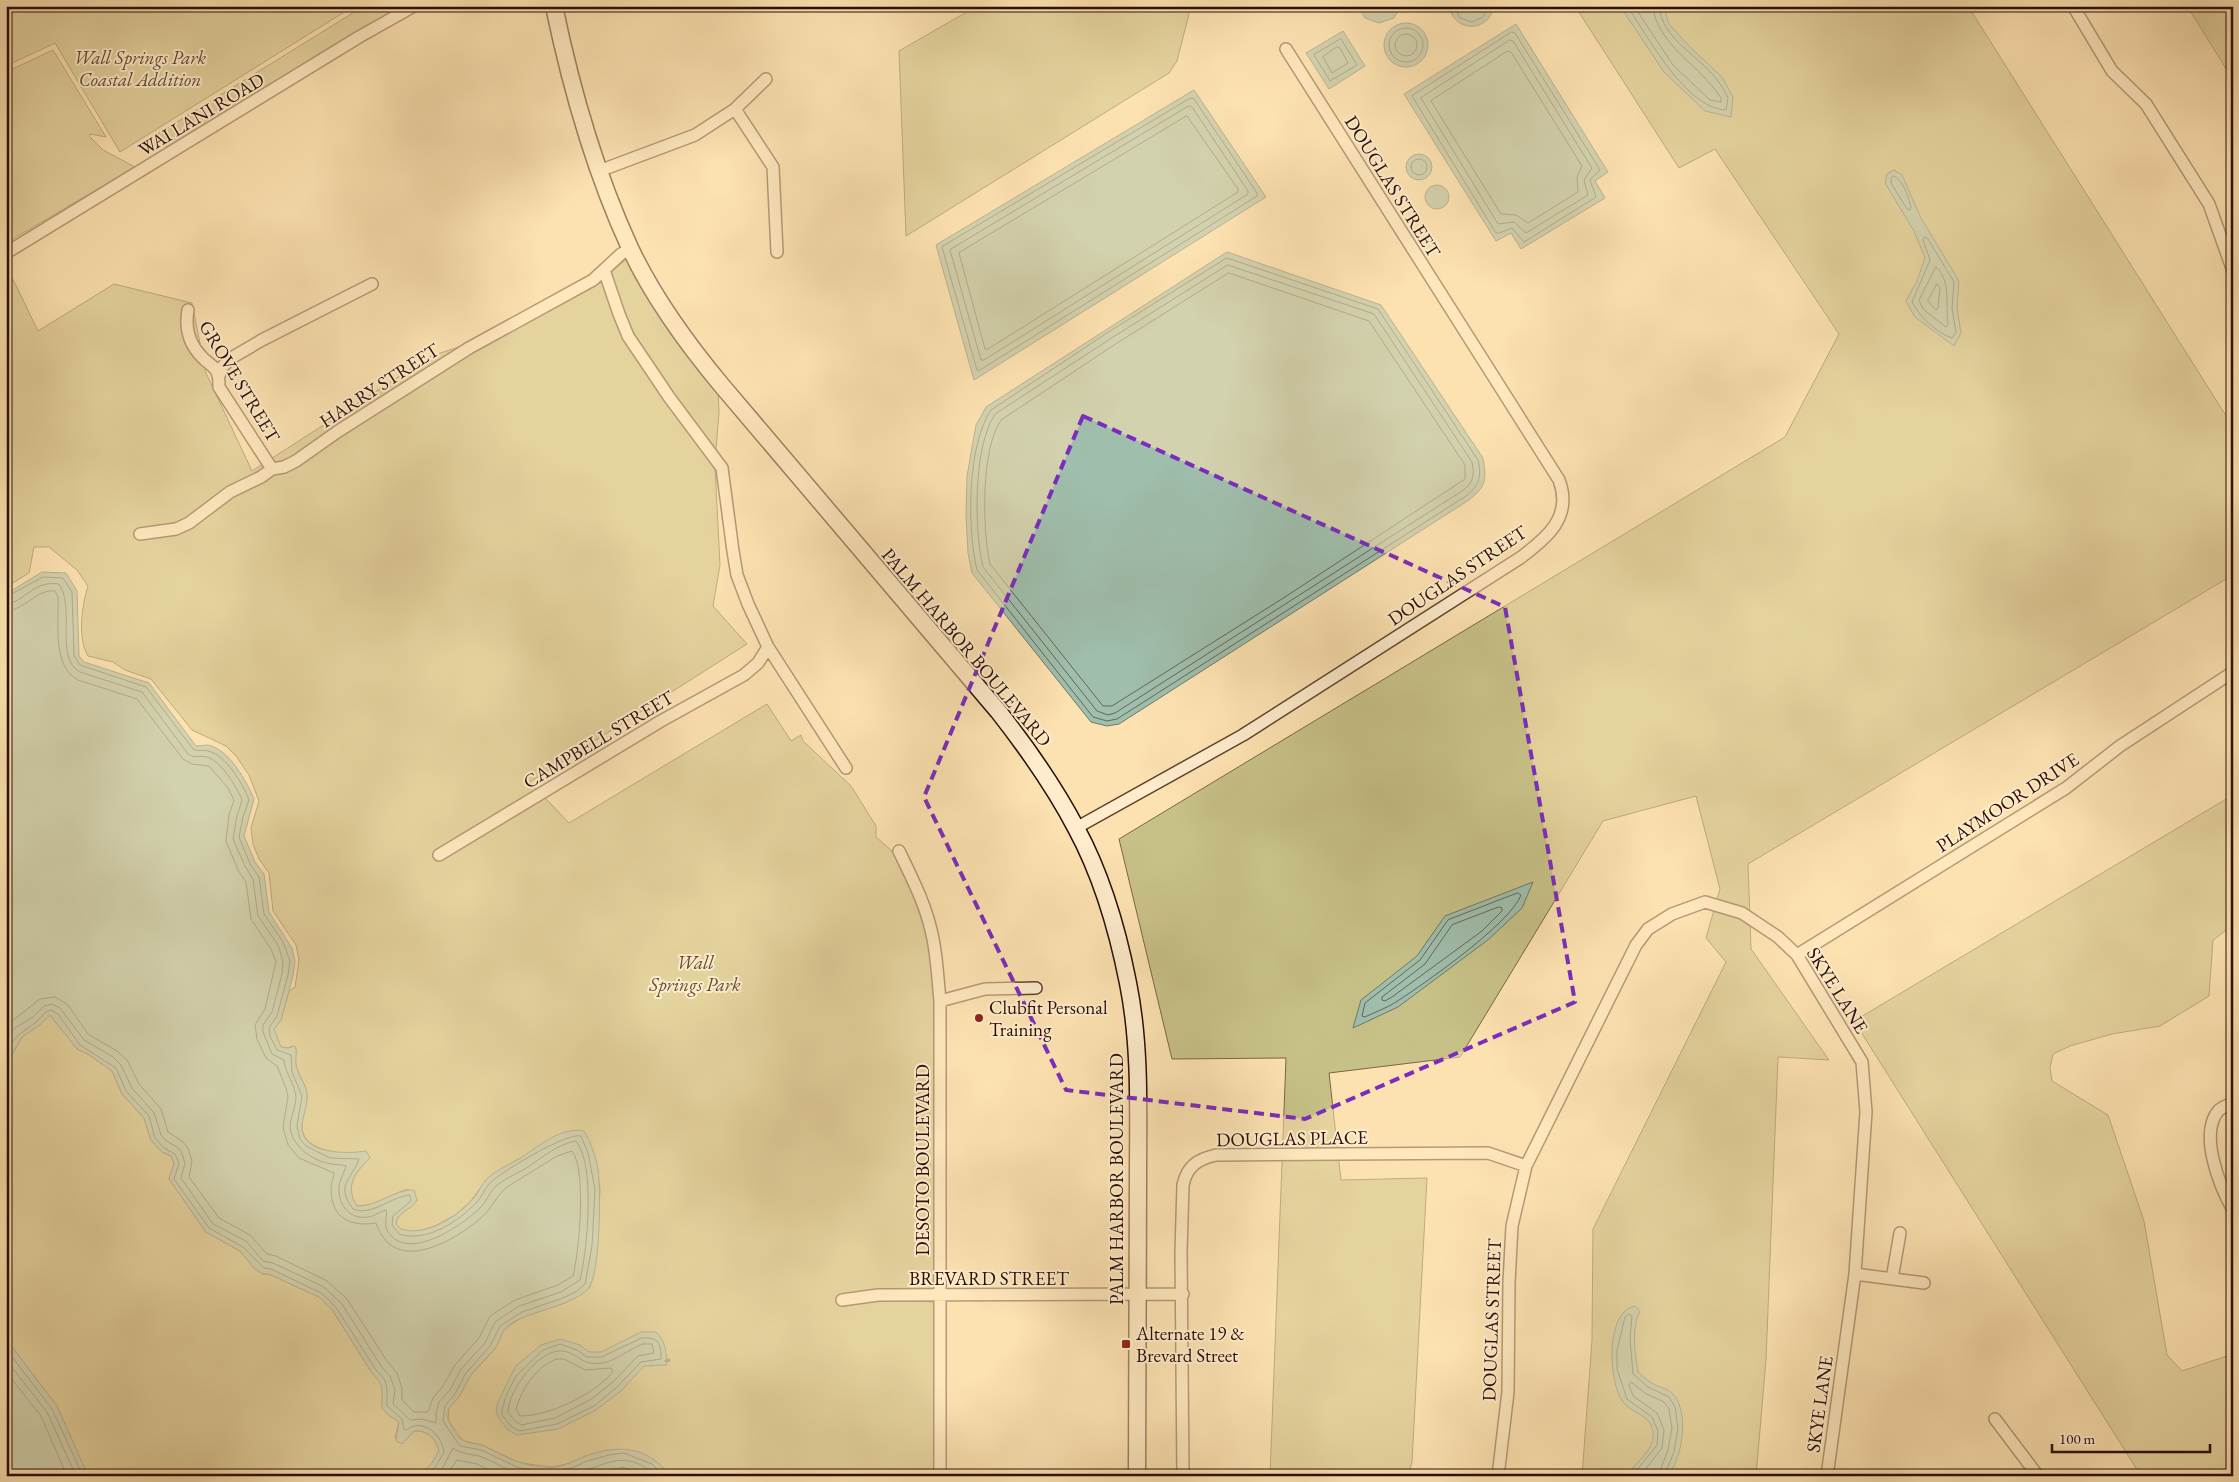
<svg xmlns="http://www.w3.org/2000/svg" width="2239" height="1482" font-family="'EB Garamond',serif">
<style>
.green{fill:#c7c187;stroke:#786745}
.water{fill:#9fbeac;stroke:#707768}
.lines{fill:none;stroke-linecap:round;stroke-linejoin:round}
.shore{stroke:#646658;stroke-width:1}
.stream{stroke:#707768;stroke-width:3}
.minor-casing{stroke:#5e422e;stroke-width:14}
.secondary-casing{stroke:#290d03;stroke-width:19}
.minor{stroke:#feeccc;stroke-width:11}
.secondary{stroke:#feeccc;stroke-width:16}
.marked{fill:none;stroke:#7b2cbf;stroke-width:4;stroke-dasharray:10 6;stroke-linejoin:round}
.poi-dot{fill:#8f2418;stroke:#feeccc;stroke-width:2}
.labels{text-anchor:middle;stroke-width:4;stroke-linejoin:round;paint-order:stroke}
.park-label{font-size:19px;font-style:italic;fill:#604c31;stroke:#feeccc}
.street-label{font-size:19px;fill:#290d03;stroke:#feeccc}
.poi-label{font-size:19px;fill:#290d03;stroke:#feeccc;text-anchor:start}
</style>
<rect width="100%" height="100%" fill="#fde2b1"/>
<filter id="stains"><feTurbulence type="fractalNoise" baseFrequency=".004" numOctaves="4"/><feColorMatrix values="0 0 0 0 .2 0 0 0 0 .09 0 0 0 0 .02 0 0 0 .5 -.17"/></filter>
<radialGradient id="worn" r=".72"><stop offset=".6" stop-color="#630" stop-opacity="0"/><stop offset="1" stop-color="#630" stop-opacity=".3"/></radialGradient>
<path class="green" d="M6 6H354L120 152 55 43 6 66Z
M364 6H401L167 148 156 135Z
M977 6H1191L1177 61 1169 73 906 236 899 51Z
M1575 6H1968L2233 427V575L1748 864 1751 949 1829 1060 1778 1057 1766 1360 1756 1476H1582L1592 1340 1593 1229 1726 962 1706 938 1720 889 1696 796 1603 821 1460 1057 1329 1073 1341 1180 1427 1178 1412 1462 1408 1476H1270L1286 1058 1172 1059 1119 839 1785 437 1839 334 1715 149 1679 168Z
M2187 6H2233V80Z
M53 50 106 137 90 134V137L103 150 135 167 6 243V72Z
M629 257 718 390 719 412 716 450 673 394 633 333 624 312 611 272Z
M6 265 38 331 114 284 192 303 206 373 252 471 431 356 468 344 588 282 592 287 602 281 614 316 638 362 715 467 720 565 713 606 747 644 530 782 569 823 767 704 791 741 801 735 803 741 851 786 876 826V837L892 851 912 890 921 914 931 956 935 1001V1290L911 1289V1301L935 1302V1476H670L665 1470 585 1456 571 1463 553 1467 520 1463 482 1445 463 1441 448 1420 449 1408 459 1397 470 1376 495 1349 503 1330 524 1316 565 1303 579 1295 590 1287 597 1246 600 1189 593 1151 518 1159 487 1179 470 1202 455 1215 435 1226 416 1232H410L401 1229 396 1224C397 1211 412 1210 417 1200L408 1189C391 1194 374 1207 357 1206 344 1187 355 1172 370 1158 351 1153 303 1155 302 1127 301 1117 307 1107 307 1096 307 1087 301 1079 298 1071 294 1064 296 1056 296 1049L293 1046 288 1048 281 1047 273 1029 281 1020 289 991 295 987 299 960 296 945 273 911 269 873 259 859 253 844 251 828 259 801 249 775 236 756 226 746 192 730 151 679 125 670 113 662 88 656C77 638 82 605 88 586L77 570 49 547H34L29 573 6 587Z
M2233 795V925L2213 940 2209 996 2160 1026 2112 1034 2070 1046 2053 1054 2050 1068 2052 1081 2108 1115 2144 1221 2167 1355 2182 1371 2233 1354V1476H2141L1854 1021Z
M50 1015 77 1049 88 1054 112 1071 122 1094 144 1118 151 1140 162 1152 171 1156 174 1163 169 1179 206 1232 240 1251 255 1269 263 1274H269L319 1297 333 1311 372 1373C382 1382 384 1389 382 1402L399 1422 395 1438 402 1444 414 1431C427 1430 436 1438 439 1451L432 1463 419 1476H88L57 1406 6 1339V1065L22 1037 41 1024Z"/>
<path class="water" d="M1358 6H1401L1394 18 1379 23 1365 18Z
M1449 6H1494C1489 33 1454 33 1449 6Z
M1620 6H1663L1669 24 1691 48 1722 77 1733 97 1731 117 1705 111 1664 72Z
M1384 45a22 22 0 1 1 44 0a22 22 0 1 1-44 0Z
M1516 24 1608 172 1595 181 1605 198 1521 249 1511 233 1496 241 1404 94Z
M1343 31 1365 66 1329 89 1306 53Z
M1194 90 1266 197 974 380 936 245Z
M1406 167a13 13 0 1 1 26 0a13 13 0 1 1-26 0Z
M1894 170 1902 175 1921 218 1959 281 1957 308 1961 333 1954 346 1915 317 1906 301 1917 281 1925 258 1914 231 1885 183 1887 174Z
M1425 197a12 12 0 1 1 24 0a12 12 0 1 1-24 0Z
M1227 252 1381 305 1483 458C1487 480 1486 486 1469 500L1119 724 1107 726 1091 722 972 573 968 553 966 515 967 476 976 425 986 407Z
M42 572 66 573 77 591 79 656 84 662 149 683 196 746C200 746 205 745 208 745 229 749 247 782 254 799L244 836 255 862 264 874 269 912 292 948 295 961 293 976 281 1020 274 1029 281 1047 288 1048 295 1046C298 1053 294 1061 297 1069 300 1078 306 1085 307 1094 308 1105 303 1115 302 1125 300 1155 347 1154 366 1151L370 1158C355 1172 344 1187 357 1206 377 1207 394 1189 414 1190L417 1200C412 1210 397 1211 396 1224L401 1229C426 1237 458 1217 474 1198 479 1192 481 1185 487 1179 496 1170 509 1165 519 1159 538 1147 561 1126 584 1131 591 1143 596 1157 598 1170 601 1192 600 1268 590 1286 580 1304 530 1311 512 1323 499 1332 502 1340 494 1350 486 1359 477 1366 471 1375 466 1382 463 1391 458 1398 454 1403 448 1407 447 1414 447 1421 453 1428 456 1434 465 1446 474 1441 486 1447 507 1458 529 1469 554 1467 566 1466 575 1460 586 1456 618 1444 648 1446 670 1476H419L432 1463 439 1451C436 1438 427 1430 414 1431L402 1444 396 1441 399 1422 388 1415 382 1408C381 1390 386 1387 372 1373L333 1311 319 1297 297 1287 269 1274H263L255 1269 240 1251 206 1232 169 1179 174 1163 171 1156 162 1152 151 1140 144 1118 122 1094 112 1071 88 1054 77 1049 50 1015 41 1024 22 1037 6 1065V594Z
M1533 882 1522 908 1489 939 1398 1007 1353 1028 1361 1000 1417 956 1445 916Z
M1635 1306 1640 1311C1631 1328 1635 1354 1638 1372 1642 1375 1645 1379 1650 1382 1657 1387 1668 1388 1674 1395 1689 1413 1683 1459 1667 1476H1626C1635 1463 1656 1449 1653 1431 1650 1414 1632 1414 1623 1402 1608 1382 1605 1311 1635 1306Z
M641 1332H656C666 1341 666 1353 667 1365L644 1366 621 1391 596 1410 558 1429 517 1435 508 1430 498 1417 496 1410 498 1402 512 1373 517 1365 541 1345 560 1339 580 1345 589 1352H601Z
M6 1339 57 1406 88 1476H6Z"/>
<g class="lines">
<path class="shore" d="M1454 6 1460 18 1472 22 1483 17 1489 6
M1627 6C1648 36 1685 108 1726 110L1728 98C1725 92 1722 86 1718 81 1700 56 1662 40 1659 6
M1634 6 1673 65 1710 100 1721 102V98C1703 68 1655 43 1653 6
M1389 45a17 17 0 1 1 34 0a17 17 0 1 1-34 0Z
M1512 32 1515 33 1600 170 1590 180 1596 197 1524 242 1512 228 1499 233H1496L1412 96Z
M1395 45a11 11 0 1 1 22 0a11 11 0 1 1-22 0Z
M1341 39 1357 65 1330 81 1314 55Z
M1510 40 1513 41 1592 168 1584 180 1588 195 1526 233 1514 222 1498 224 1421 98Z
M1337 47 1340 48 1348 63 1332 73 1323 57Z
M1508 51 1511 52 1582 166 1577 177 1578 192 1528 223 1516 215 1501 214 1431 101Z
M1191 98 1194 99 1257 193V196L980 370H977L942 247Z
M1189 106 1192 107 1248 191V194L984 360H981L950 250Z
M1187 116 1238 189V192L988 349H985L959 253Z
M1411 167a8 8 0 1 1 16 0a8 8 0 1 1-16 0Z
M1894 176C1904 181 1908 197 1911 207L1910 210 1907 209 1891 183V178Z
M1925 237 1928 239 1954 282 1952 308 1956 332 1952 338C1935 332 1920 317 1912 302L1930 260 1923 240Z
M1227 258 1378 309 1478 460C1482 477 1479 486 1466 496L1117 719 1107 721 1093 717 977 570C967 528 967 446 991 410L1107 333Z
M1228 265 1374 314 1472 462C1475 476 1473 483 1462 491L1115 713 1108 715 1097 711 983 567C974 529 973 448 995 414L1110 339Z
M1936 267C1952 282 1945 304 1948 325L1946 327 1924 310 1919 301Z
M1229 273 1369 321 1465 465V479L1285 597 1112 706H1103L990 564C982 529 981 449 1001 420L1114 345Z
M1937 284 1940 287 1938 308 1936 310 1928 301Z
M6 597 43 577 63 578 72 592 74 656 80 665 146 687 193 749C198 752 203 749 208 751 226 755 243 784 249 800L243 817 239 837 250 864 259 877 264 914 283 942 290 961 288 975 277 1016 269 1028 270 1036 277 1050 291 1055 292 1072 302 1096 297 1126 300 1139 306 1146 330 1158 359 1159C351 1181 335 1184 353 1209 371 1217 392 1196 410 1195L411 1201 393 1216 392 1225 399 1234C426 1243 458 1222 477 1202 482 1197 484 1189 490 1183 501 1172 567 1132 581 1136L588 1153 595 1189 592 1246 585 1284 577 1291 563 1298 522 1312 500 1326 490 1346 466 1373 455 1394 445 1406 443 1421 460 1446 481 1450 519 1468 554 1472 572 1468 587 1461 609 1455 624 1453 652 1464 663 1476
M6 604C26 602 32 580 59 584 76 609 54 658 80 672L142 692 188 754C195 759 200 755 207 757 221 761 237 787 242 800L237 816 233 839 245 866 253 879 258 916 278 945 283 961 282 974 272 1012 263 1025V1032L272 1054 284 1060C285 1073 295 1084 296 1097 296 1107 290 1117 290 1127 292 1147 313 1161 331 1164 336 1165 341 1164 346 1166 344 1173 339 1181 339 1188 338 1205 350 1220 368 1217 374 1217 380 1211 386 1210 388 1216 383 1224 388 1232 408 1262 459 1227 478 1210 486 1203 489 1193 496 1186 504 1179 514 1175 523 1170 540 1160 556 1144 576 1141 596 1165 587 1251 580 1280L561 1292 519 1306 495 1322 485 1343 461 1369 450 1390 439 1402 436 1413V1423L422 1419 410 1420 393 1404 395 1390 390 1376 381 1366 342 1304 324 1287 273 1263 263 1261 246 1241 213 1224 181 1178 185 1163 181 1151 177 1147 168 1142 161 1135 154 1113 132 1088 121 1065 113 1057 84 1040 60 1008 52 1004 44 1006 33 1017 15 1028 6 1039
M6 611C25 610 36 589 55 591L58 597C59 622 52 667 78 680L137 699 183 759 192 764 209 766 228 788 234 800 229 815 226 841 238 870 246 882 251 919 271 949 276 962 265 1009 255 1025 257 1039 266 1058 277 1066 286 1088 288 1097 283 1127 288 1145 299 1158 334 1173C334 1178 331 1183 331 1188 331 1219 351 1227 376 1223 379 1231 382 1237 388 1243 414 1266 462 1235 482 1217 492 1208 496 1196 507 1187L557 1156 572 1151C587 1170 579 1252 573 1276L558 1285 515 1300 490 1316 479 1338 455 1365 443 1386 433 1398 428 1412H414L402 1400V1388L397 1373 387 1361 347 1299 327 1281 276 1256 267 1254 250 1235 219 1218 189 1177 192 1161 188 1148 183 1142 168 1132 161 1109 139 1084 127 1060 117 1051 88 1034 68 1005 55 997 40 999 6 1026
M1518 893 1521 895C1511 923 1424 984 1396 1002 1387 1008 1375 1012 1365 1017L1362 1016 1365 1003 1420 960 1448 920Z
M1499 907 1502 908V911L1482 931 1392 997 1385 1001 1382 1000V997L1425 964 1452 925Z
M6 1054C15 1034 20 1035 36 1022 42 1018 43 1012 51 1010L58 1014 80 1045 116 1068 126 1091 149 1116 155 1138 164 1148 175 1154 179 1163 174 1179 209 1228 243 1247 264 1268 271 1269 321 1293 329 1300 337 1309 376 1370C391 1385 386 1388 387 1406L402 1419 404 1430C409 1430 409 1427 414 1426 430 1423 442 1438 444 1452L436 1466 426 1476
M642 1338C659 1337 661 1343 661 1359L641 1362 617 1387 594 1406 557 1424 519 1431 511 1426 502 1415V1410L506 1396 516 1376 543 1350 560 1344 577 1350 587 1357H601Z
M643 1344H652L654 1353 638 1356 613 1382 590 1400 555 1418 521 1425 515 1421 508 1412C508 1391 539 1348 563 1351 580 1354 581 1366 602 1363 616 1361 629 1349 643 1344Z
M6 1349 52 1409 83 1476
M556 1359H564L585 1370 611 1368 613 1372C594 1394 550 1416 520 1416L516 1409C522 1388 535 1368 556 1359Z
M6 1360 47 1412 76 1476
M6 1372 41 1416 67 1476
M435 1476 442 1469 453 1448C462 1454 469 1454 479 1456 495 1461 507 1472 527 1476
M446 1476 457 1460 477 1464 501 1476
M566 1476C599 1470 624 1444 655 1476
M588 1476 623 1467 645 1476
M1632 1476 1657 1445 1658 1431 1652 1417 1627 1399 1617 1369V1350L1625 1317 1629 1314 1632 1316 1630 1338 1633 1374 1648 1387 1669 1397 1675 1407 1678 1428 1674 1452 1664 1476
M1640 1476 1662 1448 1664 1430 1657 1413 1633 1396 1629 1385 1631 1382 1645 1393 1664 1402 1669 1409 1672 1428 1668 1450 1658 1476"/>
<path class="stream" d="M666 1361 669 1360"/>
<defs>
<path id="minor" d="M2073 6 2112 71 2146 104 2209 204 2233 271
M735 109 773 167 777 252
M599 171 695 135 735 109 766 79
M6 253 359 37 414 6
M604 270 619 314 628 336 669 397 722 468 733 551 737 575 748 604 768 647 846 768
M188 310C185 327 189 344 202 357 207 363 217 367 218 375 219 378 219 383 219 387L272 469
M219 376 222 367 233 357 262 340 372 284
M140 534 176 529 189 523 230 492 261 477 272 469 284 467 296 461 337 432 469 348 593 280 621 254 630 249
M1076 828 1243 735 1520 558C1547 538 1573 517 1559 480L1286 49
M899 851C913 880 927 907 933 939 937 959 938 980 940 1001V1476
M439 855 661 721 744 675 758 663 768 647
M1797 955 2066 788 2120 746 2233 672
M940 1001 985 989 1036 988
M2233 1102C2229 1105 2223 1107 2219 1110 2198 1133 2220 1187 2233 1210
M1855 1274 1924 1283
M1892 1279 1900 1233
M842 1300 878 1295 1183 1294
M1995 1419 2038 1476
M1183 1476 1181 1252 1183 1185C1187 1166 1198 1159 1216 1155L1488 1153 1526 1166
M1498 1476 1508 1392 1509 1283 1512 1226 1526 1166 1636 945 1648 929 1672 914 1705 902 1742 913 1778 937 1797 955 1862 1062 1866 1112 1855 1274 1827 1476"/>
<path id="secondary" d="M554 6C571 88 595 172 630 248 654 299 687 344 723 387L998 711C1027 748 1054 786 1076 828 1101 874 1118 932 1128 983 1141 1047 1138 1114 1138 1179 1138 1278 1137 1377 1137 1476"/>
</defs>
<use href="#minor" class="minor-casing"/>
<use href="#secondary" class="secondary-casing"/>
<use href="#minor" class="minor"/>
<use href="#secondary" class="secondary"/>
</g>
<path d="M0 0H2239V1482H0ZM1083 416 1505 607 1575 1002 1305 1119 1066 1090 924 797Z" fill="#fde2b1" fill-opacity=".55" fill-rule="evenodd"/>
<path class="marked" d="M1083 416 1505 607 1575 1002 1305 1119 1066 1090 924 797Z"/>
<g class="poi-dot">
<circle cx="979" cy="1018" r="5"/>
<rect x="1121" y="1339" width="10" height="10" rx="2.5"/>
</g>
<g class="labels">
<g class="park-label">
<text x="140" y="64">Wall Springs Park<tspan x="140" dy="22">Coastal Addition</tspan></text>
<text x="695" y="969">Wall<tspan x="695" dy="22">Springs Park</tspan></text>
</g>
<g class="street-label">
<text transform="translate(201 114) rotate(-31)" y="7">WAI LANI ROAD</text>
<text transform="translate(1393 186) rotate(58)" y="7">DOUGLAS STREET</text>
<text transform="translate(240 381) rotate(59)" y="7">GROVE STREET</text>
<text transform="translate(379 385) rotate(-33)" y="7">HARRY STREET</text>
<text transform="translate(1457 575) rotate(-34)" y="7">DOUGLAS STREET</text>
<text transform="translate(967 647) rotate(50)" y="7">PALM HARBOR BOULEVARD</text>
<text transform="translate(598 739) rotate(-31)" y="7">CAMPBELL STREET</text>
<text transform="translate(2007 802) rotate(-33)" y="7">PLAYMOOR DRIVE</text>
<text transform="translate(1838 990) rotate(58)" y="7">SKYE LANE</text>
<text transform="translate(1292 1138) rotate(-1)" y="7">DOUGLAS PLACE</text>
<text transform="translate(922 1160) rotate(-90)" y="7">DESOTO BOULEVARD</text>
<text transform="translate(1116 1179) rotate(-90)" y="7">PALM HARBOR BOULEVARD</text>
<text x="989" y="1285">BREVARD STREET</text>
<text transform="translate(1491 1320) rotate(-88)" y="7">DOUGLAS STREET</text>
<text transform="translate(1819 1404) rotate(-82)" y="7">SKYE LANE</text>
</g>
<g class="poi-label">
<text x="989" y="1014">Clubfit Personal<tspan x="989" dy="22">Training</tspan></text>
<text x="1136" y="1340">Alternate 19 &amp;<tspan x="1136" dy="22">Brevard Street</tspan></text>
</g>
</g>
<rect width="2239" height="1482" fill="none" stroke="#fde2b1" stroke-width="25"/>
<rect x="8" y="8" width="2224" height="1467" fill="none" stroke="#290d03" stroke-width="2.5"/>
<rect x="12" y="12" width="2214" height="1457" fill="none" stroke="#290d03"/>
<path d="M2052 1444v8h158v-8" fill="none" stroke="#290d03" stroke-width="2.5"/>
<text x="2059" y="1444" font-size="15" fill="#290d03" stroke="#feeccc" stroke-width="4" paint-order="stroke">100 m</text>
<rect width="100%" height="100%" filter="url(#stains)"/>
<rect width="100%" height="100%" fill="url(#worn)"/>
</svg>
